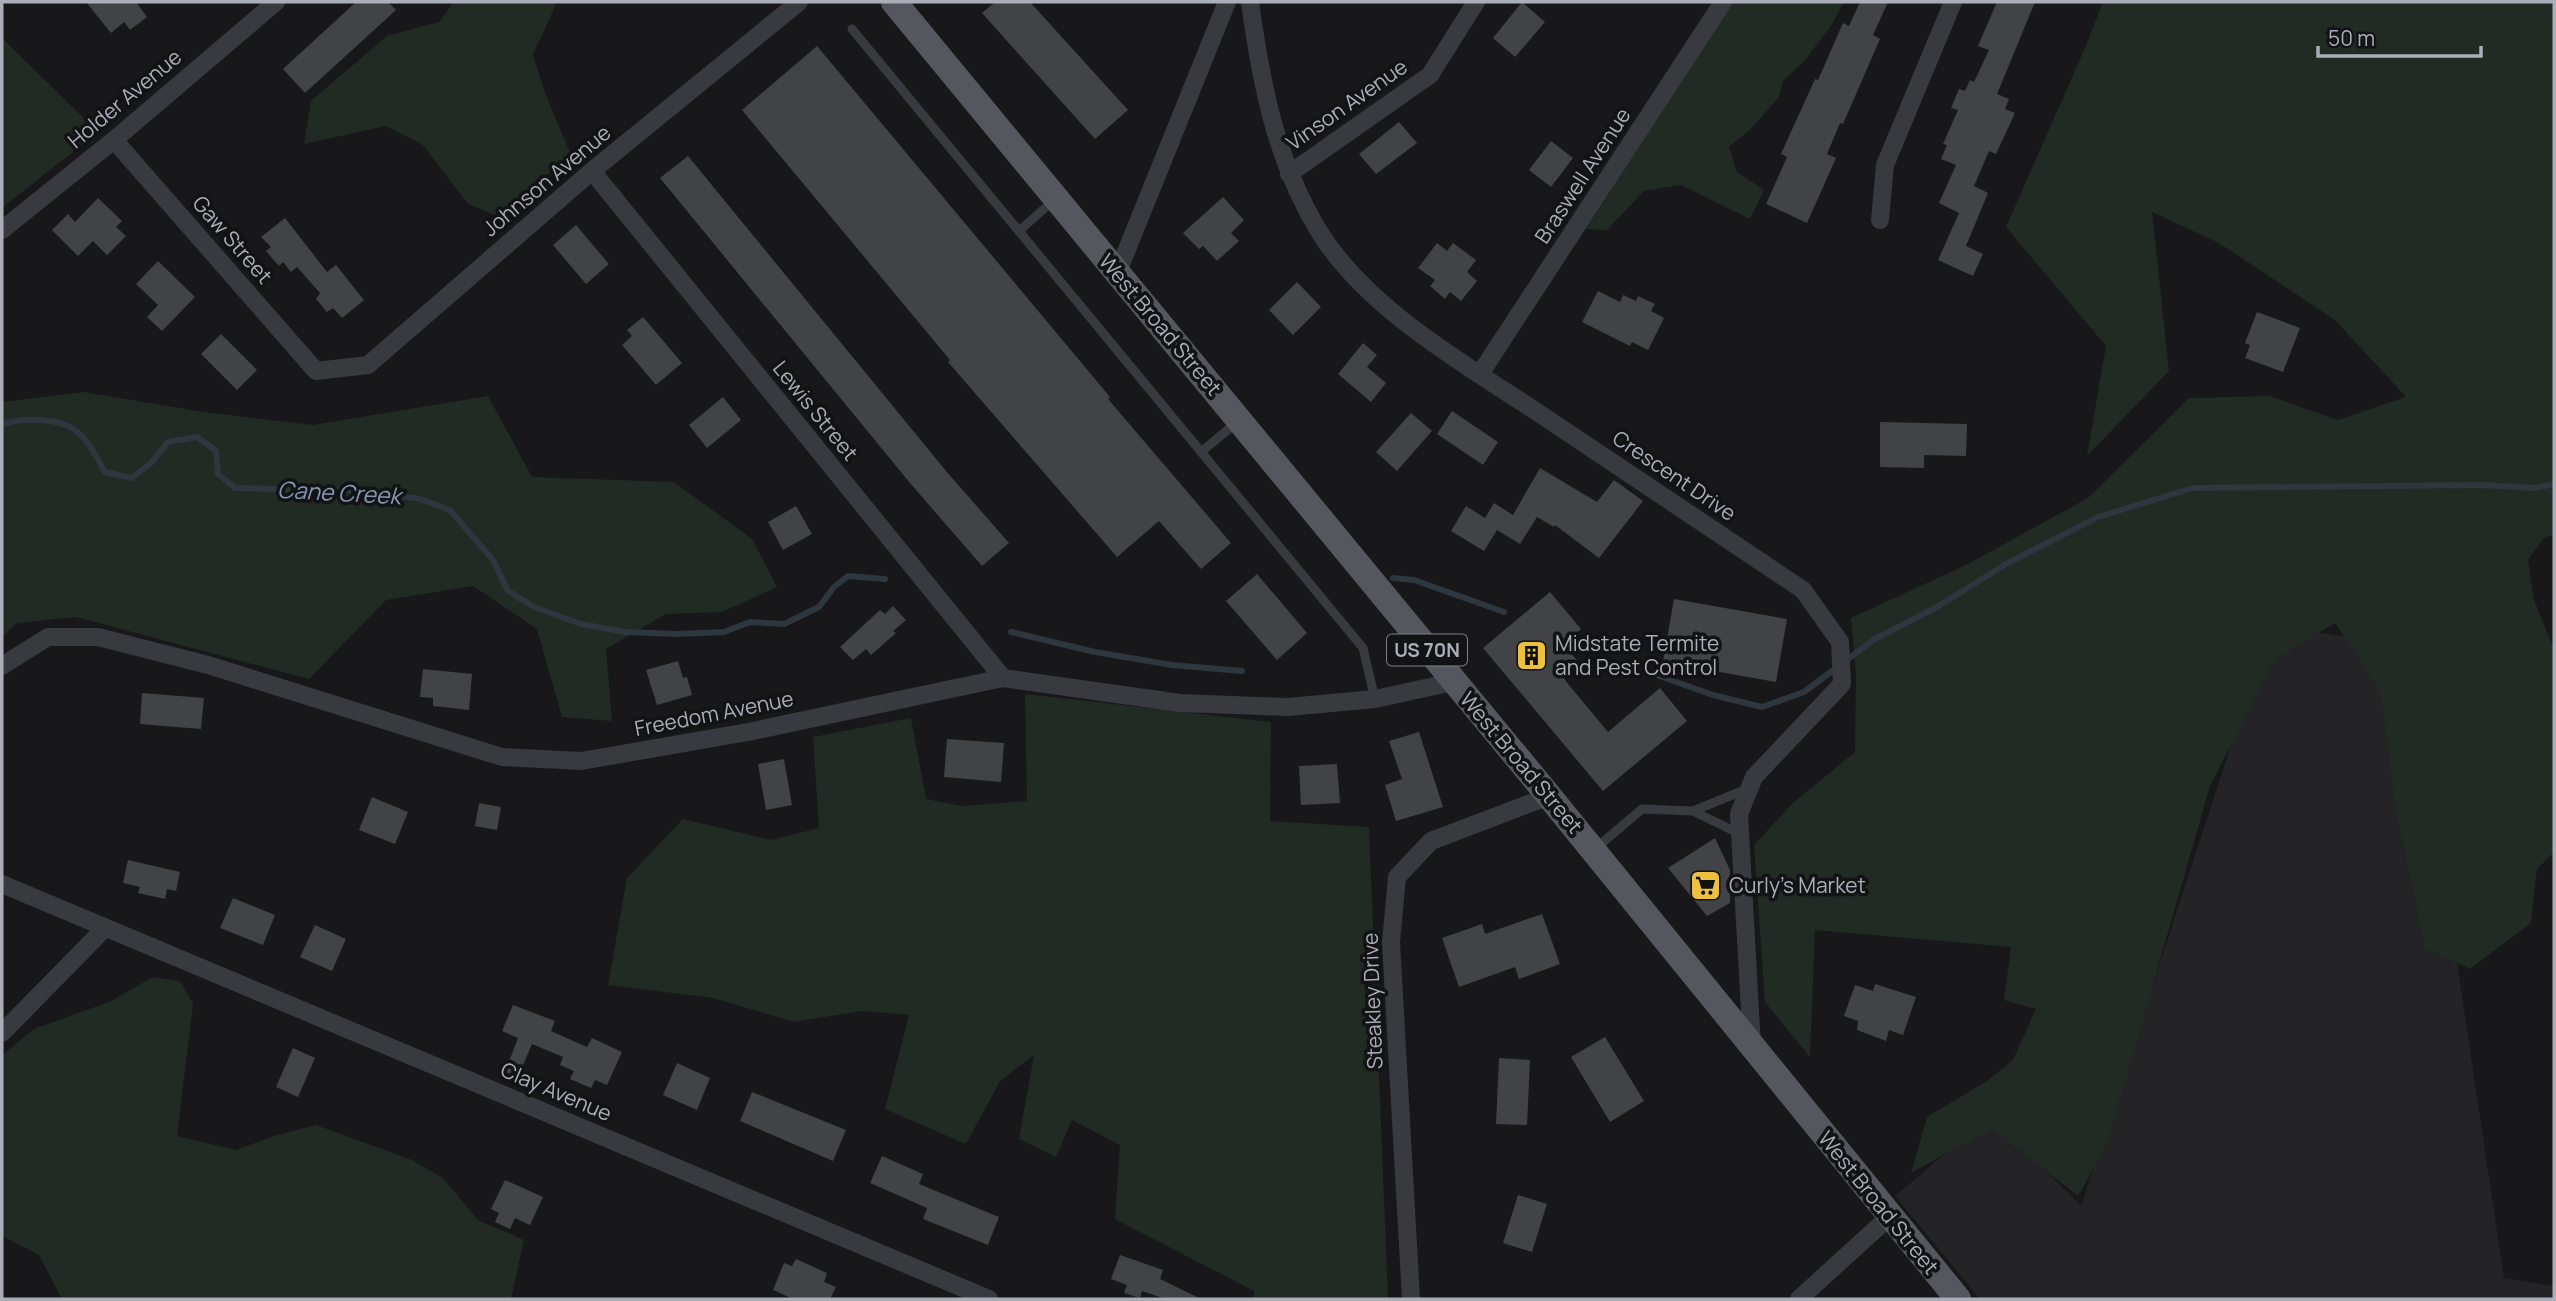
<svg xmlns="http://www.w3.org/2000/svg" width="2556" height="1301" font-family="Manrope,sans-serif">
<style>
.built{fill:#242427}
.green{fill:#222a24}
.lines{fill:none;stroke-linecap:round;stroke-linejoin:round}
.stream{stroke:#2e363e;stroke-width:6}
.building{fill:#424347}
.lane{stroke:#393a3f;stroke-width:9}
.street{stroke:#393a3f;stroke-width:18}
.primary{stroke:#55565e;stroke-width:26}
.labels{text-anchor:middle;stroke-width:7;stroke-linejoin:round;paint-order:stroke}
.shield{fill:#131315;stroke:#7d8088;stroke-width:2}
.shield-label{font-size:19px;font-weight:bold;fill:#abaeb9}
.street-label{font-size:21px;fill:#abaeb9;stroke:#131315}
.poi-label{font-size:21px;fill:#abaeb9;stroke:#131315;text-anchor:start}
.water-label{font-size:23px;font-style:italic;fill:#8498b3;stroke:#131315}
</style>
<rect width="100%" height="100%" fill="#18181a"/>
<path class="built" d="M2270 625 2410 647 2504 1278 2554 1286V1299H1980L1895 1196 1991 1115 2081 1206Z"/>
<path class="green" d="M454 2H557L533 55 545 93 571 155 497 216 467 203 423 145 386 126 304 144 311 101 387 36 439 22Z
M1732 2H1844L1832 24 1806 59 1783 81 1779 97 1751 129 1729 147 1737 172 1764 190 1750 219 1681 185 1644 191 1607 230 1586 229Z
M2103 2H2554V535L2545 537 2528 560 2534 600 2554 649V852L2537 869 2531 923 2470 969 2425 948 2395 807 2381 696 2366 667 2335 623 2275 659 2210 786 2107 1145 2078 1196 1992 1128 1911 1173 1927 1117 1987 1081 2013 1060 2036 1009 2004 1000 2011 947 1815 930 1810 1057 1765 1002 1754 845 1793 803 1855 752 1856 675 1851 618 1966 565 2088 498 2189 398 2269 396 2338 420 2406 397 2335 320 2219 243 2152 212 2169 371 2087 456 2106 346 2006 227 2085 48Z
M2 38 98 132 2 208Z
M84 392 203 412 313 425 488 396 532 477 674 482 752 539 777 587 722 612 666 614 606 649 612 721 562 717 537 629 473 586 386 600 309 679 76 617 17 623 2 637V402Z
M1025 694 1271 722 1270 821 1369 827 1388 1299H1254V1291L1115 1219 1120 1145 1072 1120 1056 1157 1019 1139 1034 1055 1000 1081 966 1144 885 1109 909 1015 861 1011 794 1022 713 998 608 985 627 878 683 819 771 840 819 828 813 737 911 718 926 799 962 806 1027 801Z
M153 977 180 981 193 1004 177 1136 236 1150 274 1136 316 1125 412 1160 443 1178 478 1220 524 1240 511 1299H62L39 1255 2 1236V1055L34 1029 109 1002Z"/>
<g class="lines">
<path class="stream" d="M2 425C13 420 22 420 34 420 78 420 85 437 105 472L132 478 151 463 168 442 197 437 216 451 218 474 235 488 368 491 420 499 450 510 493 560 508 591 534 607 581 624 625 632 677 634 724 632 750 622 784 624 819 607 834 587 848 576 885 579
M1393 578 1414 580 1504 612
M1011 632 1095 652 1172 665 1242 671
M1651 673 1713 695 1762 707 1804 692 1875 639 1937 607 2006 564 2098 517 2193 488 2482 485 2535 488 2554 484"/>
</g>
<path class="building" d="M86 2H136L147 17 130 30 124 22 111 33Z
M356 2H388L396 10 305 93 283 69Z
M995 2H1030L1128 110 1095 139 982 13Z
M1522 2 1545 22 1515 57 1493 38Z
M1860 2H1888L1873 35 1880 39 1843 124 1840 123 1827 154 1836 158 1807 223 1766 204 1787 157 1781 154 1815 79 1818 80 1843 23 1849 26Z
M1997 2H2035L1997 94 2009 99 2005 109 2015 113 1996 154 1989 151 1974 186 1988 193 1966 246 1983 254 1973 276 1938 260 1959 213 1939 203 1956 165 1941 159 1947 145 1943 144 1958 110 1951 108 1959 89 1965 91 1970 80 1974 82 1989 50 1978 46Z
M817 46 1110 397 1108 399 1231 543 1201 569 1159 521 1117 557 948 362 950 360 742 110Z
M1399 122 1417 143 1376 174 1359 154Z
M1551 141 1573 158 1551 187 1529 170Z
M688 156 946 471 1009 543 982 566 910 483 660 178Z
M1223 197 1244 220 1231 233 1239 241 1217 261 1203 246 1199 249 1183 233Z
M98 198 122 221 116 227 126 236 107 255 93 241 78 256 52 230 68 214 75 222Z
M285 218 327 272 336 265 364 300 342 318 333 308 327 312 316 299 320 293 297 267 291 272 283 262 279 266 266 251 271 247 261 237Z
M576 225 609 264 586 284 553 245Z
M1437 243 1447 251 1453 243 1476 260 1467 272 1477 281 1461 301 1450 292 1445 299 1430 286 1435 280 1418 268Z
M158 261 195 297 162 331 147 317 158 305 136 284Z
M1297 282 1321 307 1293 335 1269 310Z
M1598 291 1620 302 1623 295 1636 301 1638 296 1655 304 1651 311 1664 318 1648 350 1632 342 1630 346 1582 322Z
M2257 312 2300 328 2283 372 2245 358 2250 345 2245 343Z
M643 317 682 363 656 385 622 345 632 336 627 330Z
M221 334 257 370 237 390 201 354Z
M1363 343 1377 355 1367 367 1386 383 1371 402 1338 374Z
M723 397 741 420 707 448 689 425Z
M1452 411 1498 442 1483 465 1437 434Z
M1411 413 1432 431 1397 471 1376 452Z
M1880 422 1967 424 1966 456 1924 455V468L1880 467Z
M1540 468 1597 502 1614 480 1643 501 1599 558 1555 525 1554 527 1537 517 1520 544 1497 530 1484 551 1451 531 1466 506 1485 518 1494 503 1513 515Z
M796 506 812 534 783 550 768 522Z
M1257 574 1307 633 1277 660 1226 601Z
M1550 592 1581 629 1563 644 1581 665 1564 679 1608 732 1660 688 1687 721 1603 791 1483 648Z
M1674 599 1787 619 1776 682 1663 662Z
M893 606 906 620 893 631 896 633 871 655 866 649 853 660 840 647 880 610 885 614Z
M678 661 683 678 687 677 692 695 657 705 646 670Z
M423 669 472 674 469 710 433 706V698L420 697Z
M142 693 204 698 201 729 140 724Z
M1419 732 1443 807 1396 821 1385 785 1402 779 1389 741Z
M947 739 1004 743 1001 782 944 777Z
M784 759 792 805 766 810 758 764Z
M1337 764 1340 803 1301 805 1299 766Z
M372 797 408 812 395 844 359 830Z
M479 803 501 807 497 830 475 826Z
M1715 838 1730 870V903L1707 916 1668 868Z
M128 860 180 872 176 891 167 889 165 899 138 893 140 887 123 883Z
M233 898 275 915 263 945 220 928Z
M1542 914 1560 964 1519 979 1515 967 1459 987 1442 938 1482 924 1485 934Z
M315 925 346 939 332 971 300 957Z
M1875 984 1916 997 1903 1035 1889 1030 1886 1041 1857 1030 1858 1021 1844 1016 1855 985 1873 991Z
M513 1005 555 1021 551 1031 587 1047 592 1038 622 1052 607 1085 595 1080 591 1088 570 1079 574 1071 560 1065 563 1057 532 1044 518 1077 505 1072 518 1038 502 1031Z
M1605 1037 1644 1101 1610 1122 1571 1057Z
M293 1048 315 1058 298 1097 276 1087Z
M1499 1058 1530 1060 1527 1125 1496 1124Z
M677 1063 710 1078 697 1110 663 1095Z
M752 1092 846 1130 833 1161 740 1121Z
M882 1156 923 1174 919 1184 999 1217 988 1245 923 1219 927 1208 870 1183Z
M505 1180 543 1197 530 1225 515 1218 510 1229 495 1222 499 1213 491 1209Z
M1518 1195 1547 1204 1532 1252 1503 1243Z
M1120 1255 1163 1270 1160 1279 1201 1299H1166L1142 1291 1140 1298 1124 1293 1127 1285 1111 1279Z
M796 1259 827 1273 824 1282 836 1287 830 1299H793L773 1290 784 1263 792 1266Z"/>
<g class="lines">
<path class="lane" d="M852 29 1363 648 1375 699
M1019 231 1054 200
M1201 452 1237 422
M1693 811 1740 834
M1595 849 1642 809 1693 811 1747 789"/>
<path class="street" d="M1250 2C1261 83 1276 162 1320 233 1369 311 1468 366 1543 416 1630 474 1716 532 1803 590L1840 642 1842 684 1754 777 1739 814 1752 1047
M114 140 316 371 368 365 592 171 799 2
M592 171 1003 678
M1289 174 1430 75 1476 2
M1880 220 1885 165 1953 2
M2 230 114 140 276 2
M1117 274 1227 2
M1480 374 1723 2
M2 666 48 637H98L208 665 502 757 581 761 748 732 1003 678 1180 703 1288 707 1375 699 1453 682
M2 884 989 1299
M2 1033 105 928
M1411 1299 1391 942 1397 877 1431 841 1549 796
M1799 1299 1889 1217"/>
<path class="primary" d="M894 2 1549 796 1958 1299"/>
</g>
<defs>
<symbol id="building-square" viewBox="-11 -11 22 22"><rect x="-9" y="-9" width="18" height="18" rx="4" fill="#ebc13f" stroke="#131315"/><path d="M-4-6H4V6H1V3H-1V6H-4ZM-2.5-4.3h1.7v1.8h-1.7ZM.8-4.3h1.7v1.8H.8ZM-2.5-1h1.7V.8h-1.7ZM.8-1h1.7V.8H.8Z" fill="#111"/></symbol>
<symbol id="supermarket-square" viewBox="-11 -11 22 22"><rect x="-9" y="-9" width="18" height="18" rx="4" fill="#ebc13f" stroke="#131315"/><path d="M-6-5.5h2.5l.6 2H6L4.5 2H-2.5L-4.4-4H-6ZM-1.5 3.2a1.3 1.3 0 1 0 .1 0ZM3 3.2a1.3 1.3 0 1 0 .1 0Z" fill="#111"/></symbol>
</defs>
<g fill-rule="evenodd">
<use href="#building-square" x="1514" y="638" width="35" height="35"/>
<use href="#supermarket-square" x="1688" y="868" width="35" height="35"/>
</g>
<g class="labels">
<rect class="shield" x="1387" y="634.5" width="80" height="31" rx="5"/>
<g class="shield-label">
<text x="1427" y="657">US 70N</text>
</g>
<g class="street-label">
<text transform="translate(125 99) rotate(-40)" y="7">Holder Avenue</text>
<text transform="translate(1347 105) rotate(-35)" y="7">Vinson Avenue</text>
<text transform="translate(1583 176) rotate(-57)" y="7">Braswell Avenue</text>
<text transform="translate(547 181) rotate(-40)" y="7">Johnson Avenue</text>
<text transform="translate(232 240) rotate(49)" y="7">Gaw Street</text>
<text transform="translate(1160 325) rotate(50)" y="7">West Broad Street</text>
<text transform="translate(815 411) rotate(51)" y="7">Lewis Street</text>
<text transform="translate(1674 476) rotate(34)" y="7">Crescent Drive</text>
<text transform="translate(714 714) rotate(-11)" y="7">Freedom Avenue</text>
<text transform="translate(1521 763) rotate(50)" y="7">West Broad Street</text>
<text transform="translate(1373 1001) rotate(-92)" y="7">Steakley Drive</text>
<text transform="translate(556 1092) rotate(23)" y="7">Clay Avenue</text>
<text transform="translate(1878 1203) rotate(51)" y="7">West Broad Street</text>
</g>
<g class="poi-label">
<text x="1555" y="651">Midstate Termite<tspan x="1555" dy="24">and Pest Control</tspan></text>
<text x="1729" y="893">Curly's Market</text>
</g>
<g class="water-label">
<text transform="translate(339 493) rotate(3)" y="8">Cane Creek</text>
</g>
</g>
<rect width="2556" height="1301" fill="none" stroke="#abaeb9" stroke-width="7"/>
<path d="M2318 46v10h163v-10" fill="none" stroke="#abaeb9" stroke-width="3.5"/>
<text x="2328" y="46" font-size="21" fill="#abaeb9" stroke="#131315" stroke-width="5" paint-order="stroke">50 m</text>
</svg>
